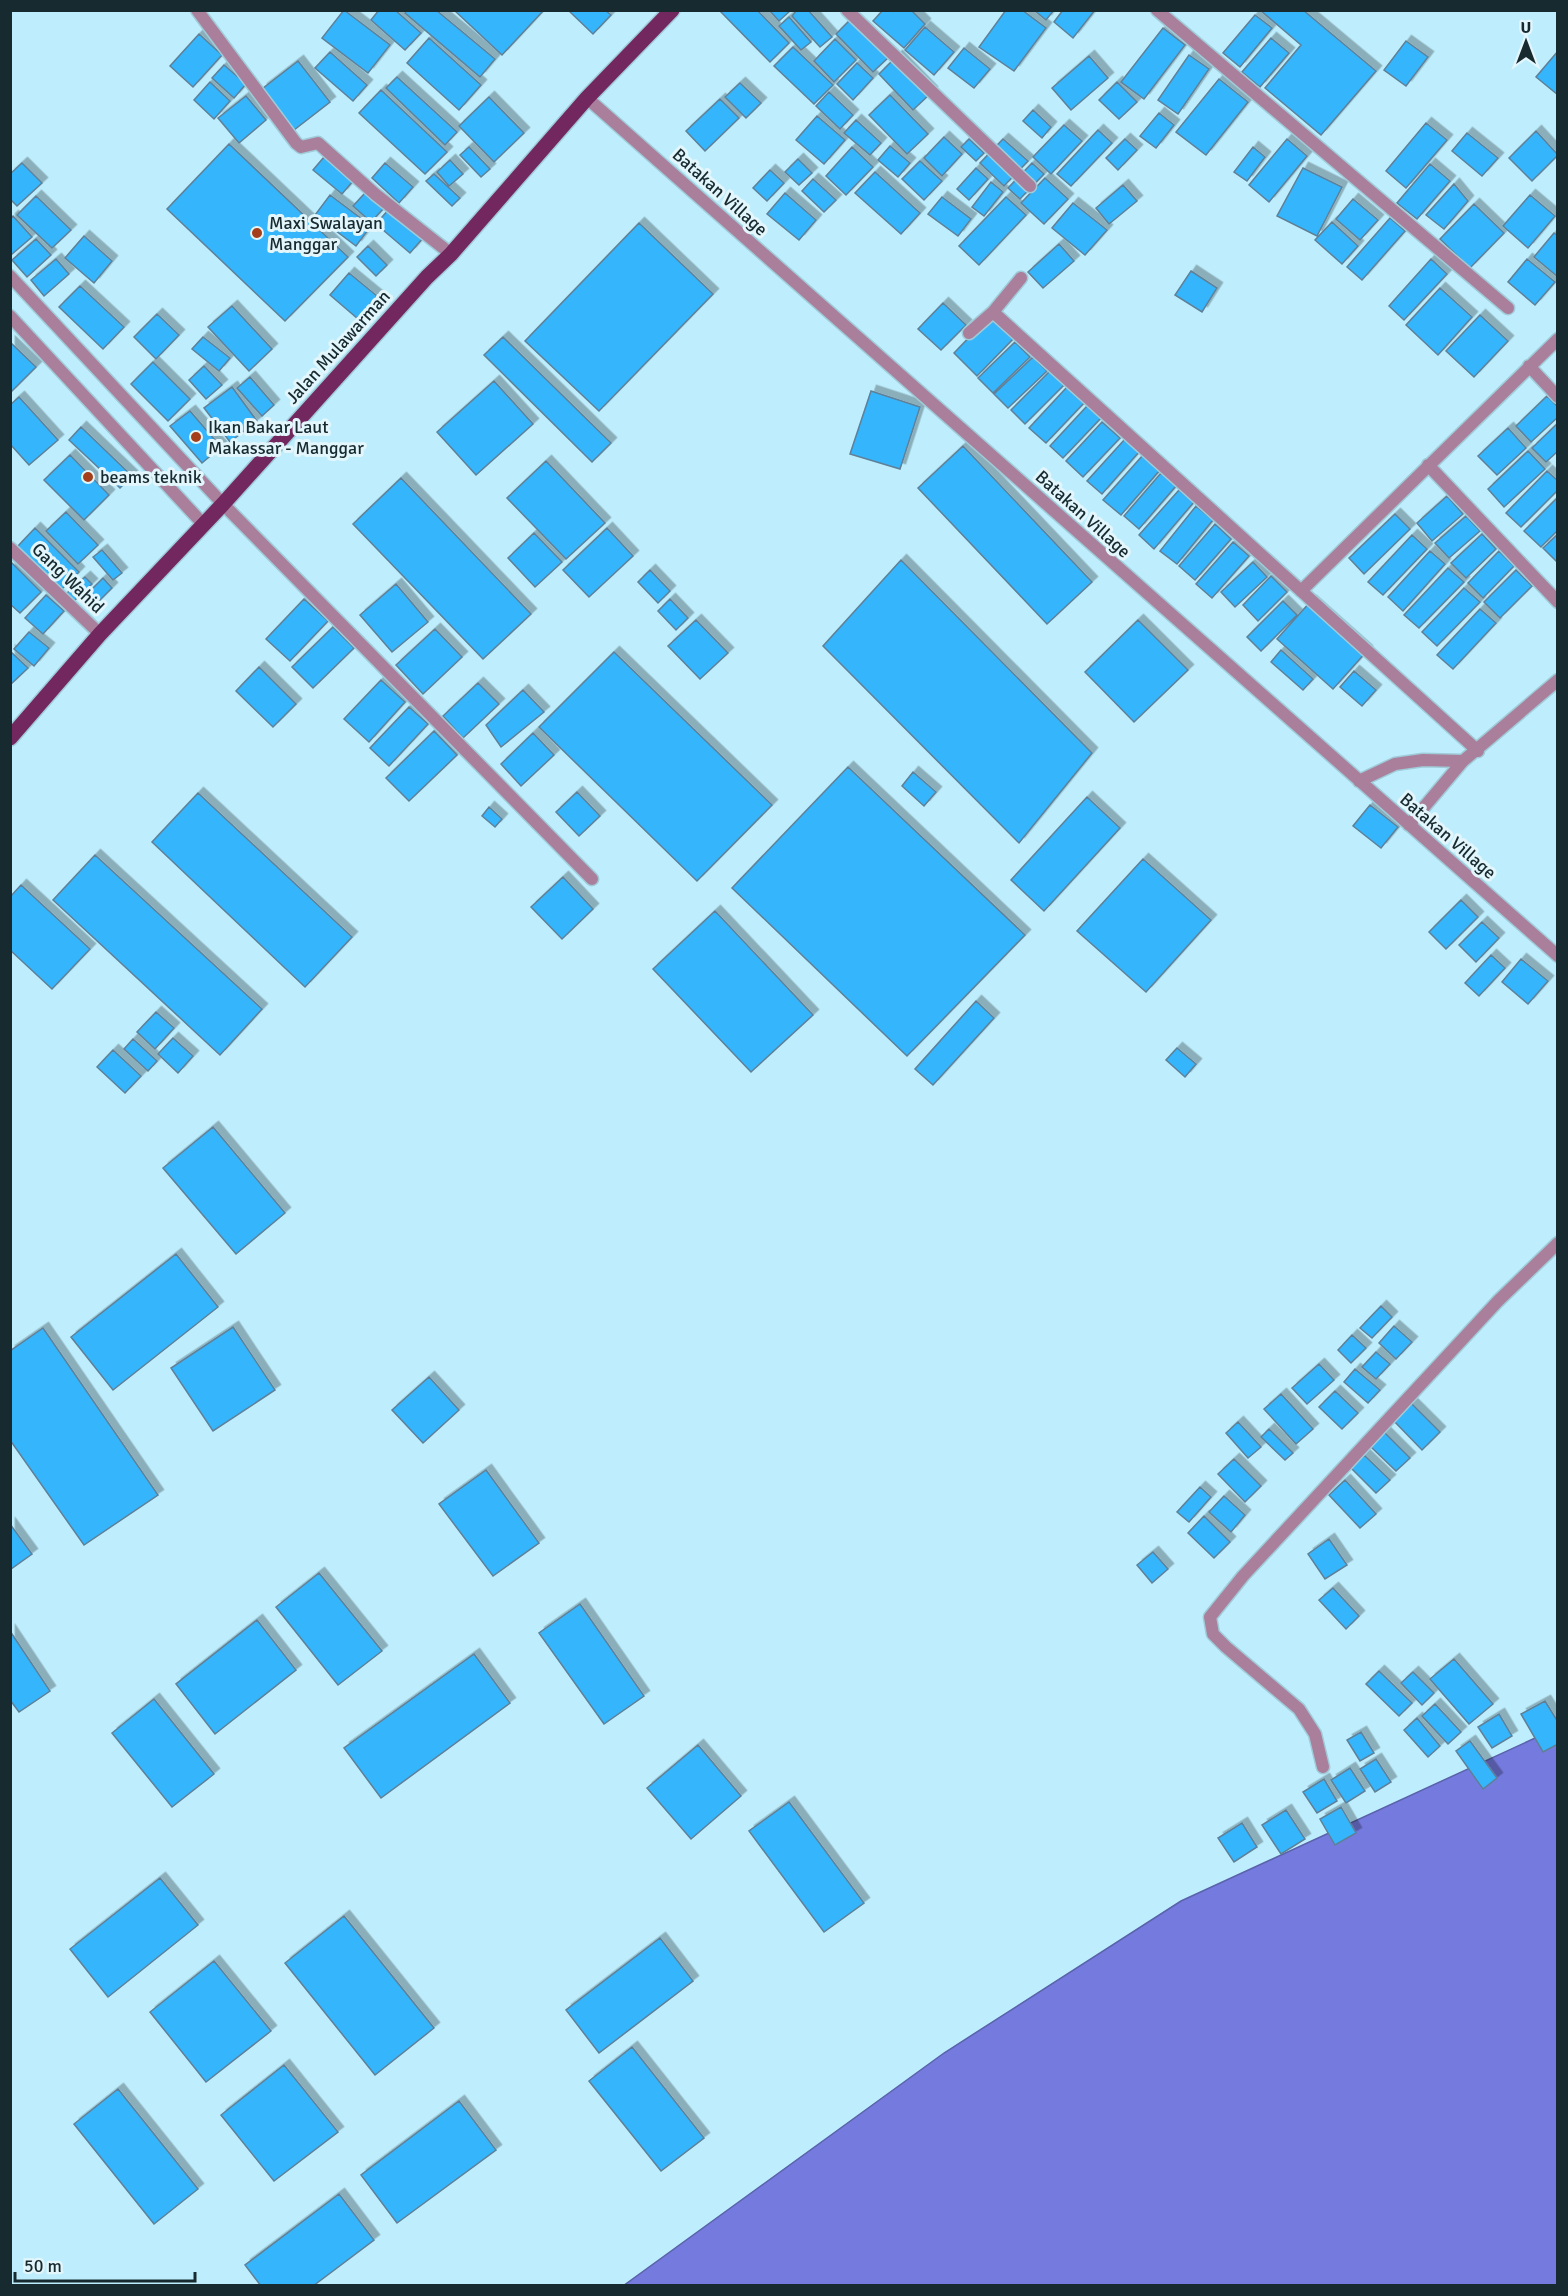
<svg xmlns="http://www.w3.org/2000/svg" width="1568" height="2296" font-family="Signika,sans-serif">
<style>
.water{fill:#757ade;stroke:#5962aa;stroke-width:1.5}
.building{fill:#35b5fc;stroke:#5e8098;stroke-width:1.5;filter:url(#shadow)}
.lines{fill:none;stroke-linecap:round;stroke-linejoin:round}
.minor-casing{stroke:#a0cbd8;stroke-width:15}
.primary-casing{stroke:#a0cbd8;stroke-width:18}
.minor{stroke:#aa7f9c;stroke-width:12}
.primary{stroke:#72275f;stroke-width:15}
.poi-dot{fill:#a53e1a;stroke:#e3f6fc;stroke-width:2}
.labels{text-anchor:middle;stroke-width:6;stroke-linejoin:round;paint-order:stroke}
.street-label{font-size:18px;fill:#172a2f;stroke:#e3f6fc}
.poi-label{font-size:18px;fill:#172a2f;stroke:#e3f6fc;text-anchor:start}
</style>
<defs>
<filter id="shadow"><feDropShadow dx="5.5" dy="-5.5" stdDeviation="0" flood-color="#0004"/></filter>
</defs>
<rect width="100%" height="100%" fill="#beeefd"/>
<path class="water" d="M1557 1728V2285L623 2286 944 2053 1181 1901Z"/>
<path class="building" d="M344 10 390 45 368 73 322 38Z
M379 10H395L421 33 405 50 371 20Z
M407 10H436L495 59 480 77 405 13Z
M454 10H544L502 55Z
M568 10H605L611 15 593 34Z
M719 10H757L789 43 770 62Z
M769 10H791L779 21Z
M797 10H808L832 37 820 47 792 16Z
M883 10H911L925 24 904 48 873 21Z
M1006 10H1022L1046 28 1014 71 979 47Z
M1034 10H1054L1046 20Z
M1063 10H1095L1073 38 1054 22Z
M1260 10H1303L1376 71 1321 135 1265 88 1301 45Z
M1255 15 1272 28 1240 67 1223 53Z
M789 17 811 42 801 50 779 26Z
M852 18 890 56 873 72 836 34Z
M925 27 954 52 934 75 905 50Z
M1163 28 1185 45 1144 99 1121 82Z
M199 34 222 55 193 87 170 66Z
M429 38 481 85 459 110 407 63Z
M1271 38 1289 53 1260 87 1242 72Z
M835 39 856 60 834 82 814 61Z
M1406 41 1428 57 1406 86 1384 70Z
M793 47 833 85 814 104 774 66Z
M964 48 990 69 974 88 948 68Z
M1558 51V95L1536 77Z
M330 52 367 85 353 101 315 68Z
M1189 55 1209 69 1178 114 1158 100Z
M897 56 932 92 913 110 879 74Z
M1089 56 1108 78 1071 110 1052 88Z
M298 61 330 102 294 130 262 89Z
M857 63 873 78 853 100 837 84Z
M224 65 246 84 234 98 212 78Z
M397 77 457 132 445 145 386 88Z
M1219 79 1248 102 1206 155 1176 132Z
M210 82 230 101 214 119 194 100Z
M1117 82 1137 102 1119 119 1099 100Z
M740 83 761 103 746 118 725 97Z
M381 90 447 152 425 174 359 113Z
M829 92 853 115 840 129 816 106Z
M890 95 928 134 907 154 869 115Z
M246 96 266 120 239 143 218 118Z
M489 97 524 133 494 162 459 126Z
M720 99 739 118 705 151 686 131Z
M1033 110 1051 127 1042 138 1023 121Z
M1159 113 1174 125 1156 148 1140 136Z
M817 116 845 140 824 164 796 140Z
M856 120 881 143 870 155 844 133Z
M1426 123 1447 140 1406 188 1386 171Z
M1064 125 1082 141 1051 174 1033 157Z
M1098 130 1112 143 1071 186 1057 174Z
M1536 131 1558 155 1532 181 1509 158Z
M1467 133 1498 158 1482 176 1452 151Z
M944 137 962 154 942 176 924 158Z
M969 139 984 153 976 161 961 147Z
M1003 139 1028 161 1004 186 980 163Z
M1125 139 1137 150 1118 170 1106 158Z
M1287 139 1307 156 1269 202 1249 185Z
M229 144 348 257 285 321 167 209Z
M890 146 910 163 898 177 878 160Z
M469 147 490 169 481 177 460 155Z
M852 147 873 167 846 195 826 176Z
M1253 147 1265 157 1247 181 1234 172Z
M324 157 353 181 342 194 313 170Z
M798 159 812 173 799 185 785 172Z
M450 160 463 174 449 186 437 172Z
M920 161 942 181 924 200 902 179Z
M22 163 42 183 17 206 10 199V174Z
M385 163 413 187 399 203 372 178Z
M1032 163 1044 174 1020 199 1008 188Z
M1430 164 1450 181 1417 219 1397 203Z
M976 168 988 179 969 200 957 189Z
M1303 168 1342 187 1317 236 1277 216Z
M770 170 784 183 767 201 753 188Z
M875 172 920 213 901 234 855 193Z
M434 174 460 198 452 206 426 181Z
M1045 178 1068 199 1044 224 1021 203Z
M813 179 836 200 824 212 802 191Z
M991 182 1003 192 984 216 972 207Z
M1454 184 1468 201 1444 229 1426 215Z
M1123 185 1137 201 1109 224 1096 208Z
M365 193 383 209 371 222 353 206Z
M785 193 816 220 799 240 767 214Z
M330 195 371 226 356 246 315 215Z
M1530 195 1555 216 1528 248 1503 226Z
M36 196 71 230 52 248 17 215Z
M942 197 971 219 958 236 928 214Z
M1006 197 1026 215 979 265 959 246Z
M1353 199 1378 220 1360 240 1336 219Z
M1073 203 1107 230 1085 255 1052 228Z
M1474 204 1504 233 1470 268 1440 239Z
M389 209 423 238 410 253 376 224Z
M13 216 32 237 11 255 10 219Z
M1390 218 1405 231 1362 280 1347 267Z
M1332 222 1358 246 1342 264 1315 240Z
M639 223 713 294 599 411 525 341Z
M1554 233 1558 236V277L1534 257Z
M84 236 112 261 94 283 65 258Z
M36 239 51 255 27 277 12 260Z
M1059 244 1074 261 1043 288 1028 272Z
M368 246 387 265 376 276 357 257Z
M56 259 69 274 44 296 31 280Z
M1431 259 1447 274 1404 320 1389 306Z
M1527 259 1555 282 1535 305 1508 282Z
M1191 271 1217 288 1202 312 1175 295Z
M349 273 377 296 358 319 330 295Z
M80 286 124 327 103 349 59 307Z
M1440 288 1472 317 1438 355 1406 325Z
M943 303 966 325 941 350 918 329Z
M232 306 272 349 249 371 208 327Z
M157 314 179 335 156 359 134 337Z
M1480 315 1508 341 1474 377 1446 351Z
M989 317 1013 339 977 376 954 353Z
M203 337 230 358 219 371 192 349Z
M503 337 611 443 592 462 484 355Z
M10 342 36 367 10 393Z
M1015 342 1030 357 993 393 978 378Z
M1033 357 1047 371 1008 408 994 394Z
M153 362 190 399 168 421 131 384Z
M204 366 222 385 206 399 189 380Z
M1051 370 1065 384 1025 424 1011 410Z
M250 377 274 405 262 416 237 388Z
M494 381 533 424 476 475 437 432Z
M232 387 257 421 230 442 204 408Z
M1067 387 1084 403 1046 443 1029 428Z
M871 391 920 407 900 469 850 454Z
M1547 396 1558 407V417L1531 442 1516 426Z
M19 397 58 440 29 465 10 444V405Z
M1087 406 1101 418 1063 458 1050 446Z
M190 411 221 447 202 463 170 426Z
M1102 422 1120 438 1083 477 1066 461Z
M1558 423V451L1546 462 1532 448Z
M81 427 132 476 120 488 69 440Z
M1508 428 1526 448 1497 475 1478 456Z
M1125 439 1139 452 1102 494 1087 481Z
M963 446 1092 582 1047 624 918 488Z
M1528 451 1545 469 1504 507 1488 489Z
M70 455 109 495 84 520 44 480Z
M1143 455 1160 470 1121 515 1103 500Z
M546 461 605 523 566 559 507 498Z
M1547 471 1558 481V490L1521 527 1506 513Z
M1161 473 1176 486 1139 529 1124 516Z
M401 478 531 614 483 659 353 524Z
M1179 490 1194 502 1154 549 1139 535Z
M1447 496 1463 514 1432 541 1417 523Z
M1558 497V530L1541 547 1524 531Z
M1196 506 1213 520 1177 564 1160 551Z
M66 512 98 545 78 564 46 531Z
M1395 514 1410 529 1364 574 1349 558Z
M1466 516 1480 531 1449 558 1435 543Z
M1215 524 1231 539 1195 580 1179 566Z
M35 528 79 572 61 590 17 547Z
M607 528 633 556 589 597 563 570Z
M534 533 562 562 535 587 508 558Z
M1482 534 1496 549 1466 578 1451 563Z
M1558 534V563L1543 548Z
M1412 535 1427 549 1383 595 1368 582Z
M1233 542 1249 556 1212 598 1196 584Z
M102 550 122 573 113 580 93 557Z
M1430 551 1445 564 1403 611 1388 597Z
M1499 551 1514 566 1483 598 1468 583Z
M901 560 1092 753 1019 843 823 646Z
M10 561 41 592 20 613 10 604Z
M1253 562 1267 577 1235 607 1221 592Z
M1448 568 1464 582 1419 628 1404 615Z
M650 570 670 591 658 603 638 582Z
M1516 570 1532 586 1500 618 1484 602Z
M1271 576 1287 592 1258 621 1243 605Z
M85 577 92 584 74 601 67 593Z
M103 578 112 588 93 607 84 597Z
M396 584 428 622 392 652 360 615Z
M1464 588 1480 602 1437 646 1422 632Z
M46 595 64 611 43 634 25 618Z
M304 599 328 621 290 661 266 639Z
M670 599 688 618 676 630 658 611Z
M1283 601 1297 615 1261 651 1247 637Z
M1311 601 1367 651 1333 689 1277 639Z
M1480 609 1496 623 1453 669 1437 655Z
M696 620 728 653 700 679 668 646Z
M1138 620 1188 670 1134 722 1085 672Z
M333 627 354 648 313 688 292 667Z
M435 629 462 657 423 694 396 665Z
M29 632 49 648 34 666 14 649Z
M1281 650 1313 679 1303 690 1271 662Z
M10 651 28 668 10 685Z
M614 652 772 805 697 881 539 727Z
M259 667 296 704 273 727 236 691Z
M1354 671 1376 690 1362 706 1340 687Z
M381 680 405 702 369 742 344 719Z
M478 683 499 704 463 738 443 716Z
M523 690 544 712 501 747 486 725Z
M409 707 428 724 389 766 370 748Z
M434 731 457 755 409 801 386 778Z
M533 733 554 755 521 786 501 764Z
M848 767 1025 935 907 1056 732 888Z
M913 772 936 792 924 806 902 786Z
M577 792 600 816 579 836 556 812Z
M198 793 352 937 305 987 152 842Z
M1087 797 1120 828 1044 911 1011 880Z
M1370 805 1398 827 1381 848 1353 826Z
M489 807 502 819 495 827 482 816Z
M95 855 262 1009 220 1055 53 900Z
M1143 859 1211 920 1146 992 1077 931Z
M563 877 593 909 562 939 531 907Z
M21 885 90 949 52 989 10 950V897Z
M1461 900 1478 917 1446 949 1429 932Z
M715 911 813 1015 751 1072 653 969Z
M1482 922 1499 938 1476 962 1459 945Z
M1491 955 1505 968 1479 996 1465 983Z
M1521 959 1548 981 1528 1004 1502 982Z
M976 1001 994 1018 933 1085 915 1069Z
M156 1012 174 1028 155 1049 137 1032Z
M173 1038 193 1056 178 1073 158 1054Z
M133 1039 157 1061 148 1071 124 1049Z
M1177 1048 1196 1064 1185 1077 1166 1060Z
M113 1050 141 1076 125 1093 97 1067Z
M213 1127 285 1213 236 1254 163 1168Z
M176 1254 218 1307 113 1390 71 1337Z
M1381 1306 1392 1317 1372 1338 1360 1328Z
M1394 1326 1412 1342 1396 1359 1379 1343Z
M233 1327 275 1390 213 1431 171 1368Z
M43 1328 158 1495 84 1545 10 1440V1351Z
M1352 1335 1366 1348 1351 1363 1338 1350Z
M1376 1352 1390 1364 1376 1379 1362 1367Z
M1319 1364 1334 1380 1307 1404 1292 1388Z
M1355 1369 1380 1390 1368 1403 1344 1382Z
M429 1377 459 1410 423 1443 392 1410Z
M1335 1391 1358 1413 1342 1429 1319 1407Z
M1281 1394 1313 1429 1296 1444 1264 1409Z
M1410 1402 1440 1432 1422 1450 1392 1419Z
M1238 1422 1261 1447 1248 1458 1226 1433Z
M1269 1429 1293 1453 1285 1460 1261 1437Z
M1384 1432 1410 1458 1396 1471 1370 1446Z
M1364 1455 1390 1480 1376 1493 1351 1468Z
M1234 1459 1261 1486 1245 1502 1218 1474Z
M486 1470 539 1543 493 1576 439 1504Z
M1345 1480 1376 1514 1360 1528 1329 1495Z
M1200 1487 1211 1497 1189 1522 1177 1512Z
M1224 1496 1245 1515 1231 1532 1209 1512Z
M1204 1516 1230 1542 1214 1558 1188 1533Z
M10 1524 32 1554 11 1569 10 1568Z
M1329 1539 1347 1565 1325 1579 1308 1554Z
M1153 1552 1168 1569 1152 1583 1137 1565Z
M319 1573 382 1651 338 1685 276 1607Z
M1333 1588 1359 1616 1346 1629 1319 1600Z
M580 1604 644 1696 604 1724 539 1633Z
M257 1620 296 1670 215 1734 176 1684Z
M10 1631 50 1691 19 1712 10 1700Z
M474 1654 510 1703 381 1798 344 1748Z
M1454 1659 1493 1704 1469 1724 1430 1679Z
M1379 1671 1412 1703 1399 1716 1366 1684Z
M1413 1672 1434 1693 1422 1705 1401 1683Z
M154 1699 214 1774 172 1807 112 1733Z
M1545 1701 1558 1722V1744L1543 1752 1521 1714Z
M1435 1704 1461 1732 1448 1744 1422 1716Z
M1499 1714 1512 1736 1492 1748 1478 1727Z
M1417 1718 1440 1746 1428 1757 1404 1730Z
M1361 1732 1374 1753 1360 1761 1347 1740Z
M1470 1741 1497 1778 1483 1789 1456 1751Z
M698 1745 741 1796 691 1839 647 1788Z
M1376 1759 1391 1782 1375 1792 1360 1769Z
M1350 1768 1365 1791 1346 1803 1331 1780Z
M1324 1779 1337 1801 1317 1813 1303 1792Z
M789 1802 864 1903 824 1932 749 1831Z
M1341 1807 1356 1833 1335 1845 1320 1819Z
M1286 1810 1305 1839 1281 1854 1262 1825Z
M1242 1823 1257 1847 1234 1862 1218 1838Z
M160 1878 198 1925 108 1997 70 1949Z
M344 1916 434 2028 375 2075 285 1963Z
M660 1938 693 1981 599 2053 566 2010Z
M214 1961 271 2031 206 2082 150 2012Z
M632 2047 704 2138 661 2171 589 2081Z
M284 2065 338 2132 274 2181 221 2115Z
M118 2089 198 2189 154 2224 74 2124Z
M459 2101 496 2150 397 2223 361 2175Z
M339 2194 374 2240 313 2286H261L245 2265Z"/>
<g class="lines">
<defs>
<path id="minor" d="M197 10 296 143 301 147 318 143 375 194 451 254
M847 10 1030 186
M1157 10 1508 308
M587 98 1558 956
M10 276 223 504 592 879
M1021 278 993 312 1478 751
M10 316 204 525
M969 333 993 312
M1529 366 1558 397
M1428 465 1558 602
M10 548 100 634
M1301 591 1558 339
M1359 781 1395 764 1423 760 1463 761
M1409 825 1463 761 1558 680
M1323 1767 1315 1734 1299 1709 1226 1647 1213 1634 1210 1617 1243 1576 1498 1301 1558 1243"/>
<path id="primary" d="M10 738 100 634 223 504 427 277 451 254 587 98 672 10"/>
</defs>
<use href="#minor" class="minor-casing"/>
<use href="#primary" class="primary-casing"/>
<use href="#minor" class="minor"/>
<use href="#primary" class="primary"/>
</g>
<g class="poi-dot">
<circle cx="257" cy="233" r="6"/>
<circle cx="196" cy="437" r="6"/>
<circle cx="88" cy="477" r="6"/>
</g>
<g class="labels">
<g class="street-label">
<text transform="translate(720 192) rotate(42)" y="6">Batakan Village</text>
<text transform="translate(338 347) rotate(-48)" y="6">Jalan Mulawarman</text>
<text transform="translate(1083 514) rotate(42)" y="6">Batakan Village</text>
<text transform="translate(68 578) rotate(44)" y="6">Gang Wahid</text>
<text transform="translate(1448 836) rotate(41)" y="6">Batakan Village</text>
</g>
<g class="poi-label">
<text x="269" y="229">Maxi Swalayan<tspan x="269" dy="21">Manggar</tspan></text>
<text x="208" y="433">Ikan Bakar Laut<tspan x="208" dy="21">Makassar - Manggar</tspan></text>
<text x="100" y="483">beams teknik</text>
</g>
</g>
<rect width="1568" height="2296" fill="none" stroke="#172a2f" stroke-width="24"/>
<g transform="translate(1526 42)" stroke="#e3f6fc" stroke-width="4.5" paint-order="stroke">
<path d="M0-4.5L10 22L0 15L-10 22Z" fill="#172a2f"/>
<text y="-9" font-size="16" font-weight="bold" text-anchor="middle" fill="#172a2f">U</text>
</g>
<path d="M15 2272v9h180v-9" fill="none" stroke="#172a2f" stroke-width="3"/>
<text x="24" y="2272" font-size="18" fill="#172a2f" stroke="#e3f6fc" stroke-width="4.5" paint-order="stroke">50 m</text>
</svg>
